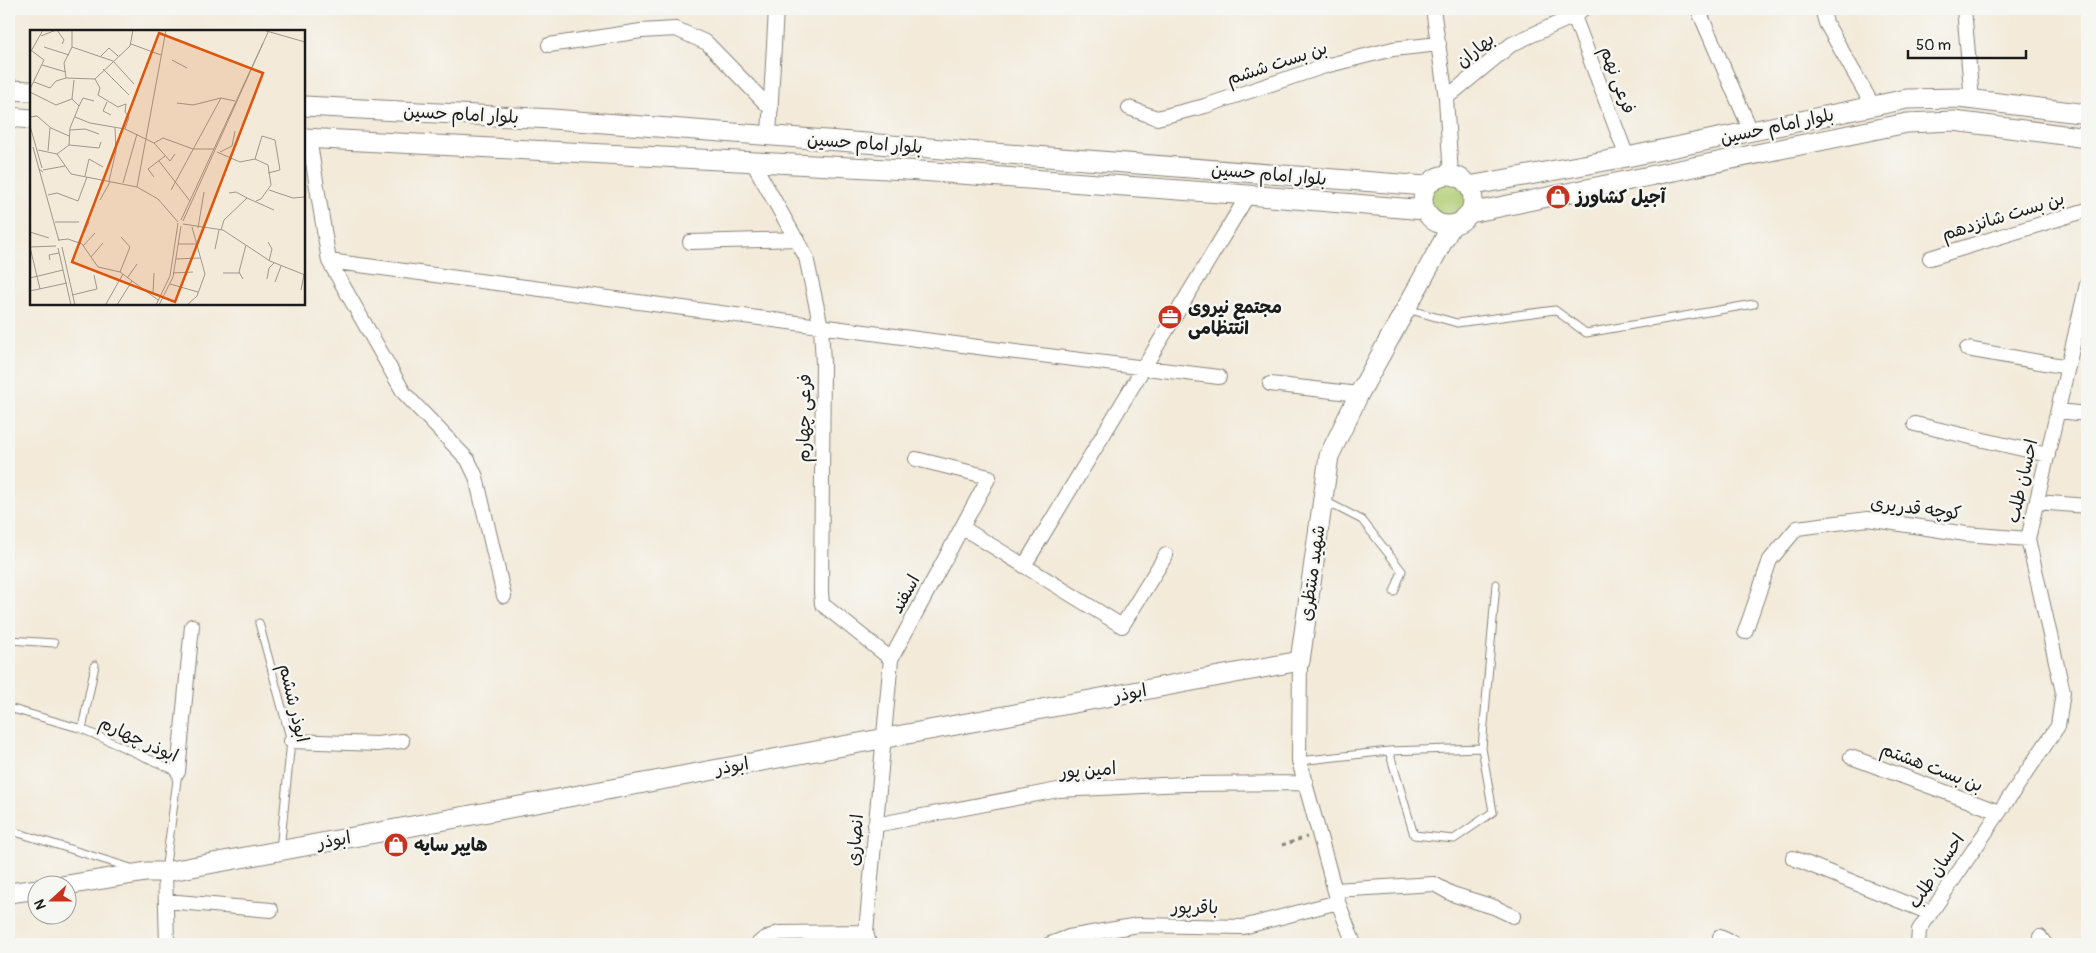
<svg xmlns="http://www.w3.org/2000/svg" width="2096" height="953" font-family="Pangolin,'Playpen Sans Arabic',sans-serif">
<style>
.green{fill:#b1ce75;stroke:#667548}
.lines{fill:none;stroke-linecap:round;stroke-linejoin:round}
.lane-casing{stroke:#88837a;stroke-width:9}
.street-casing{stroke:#88837a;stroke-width:16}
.secondary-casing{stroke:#88837a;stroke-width:21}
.path{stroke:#88837a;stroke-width:3;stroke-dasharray:4 4;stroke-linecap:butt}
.lane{stroke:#fff;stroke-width:7}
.street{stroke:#fff;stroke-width:14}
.secondary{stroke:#fff;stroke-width:19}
.labels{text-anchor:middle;stroke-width:5;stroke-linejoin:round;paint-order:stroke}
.street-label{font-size:18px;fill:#1c1c1c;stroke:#f6f6f2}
.poi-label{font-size:18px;font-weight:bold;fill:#1c1c1c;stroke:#f6f6f2;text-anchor:start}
.inset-road{fill:none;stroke:#9d988d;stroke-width:1}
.view{fill:#de560d;fill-opacity:0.15;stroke:#de560d;stroke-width:2.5}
.inset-edge{fill:none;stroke:#1c1c1c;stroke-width:2.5}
</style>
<rect width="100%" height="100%" fill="#f6f6f2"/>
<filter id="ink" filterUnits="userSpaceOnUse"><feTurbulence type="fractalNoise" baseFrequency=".02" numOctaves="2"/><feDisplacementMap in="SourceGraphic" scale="10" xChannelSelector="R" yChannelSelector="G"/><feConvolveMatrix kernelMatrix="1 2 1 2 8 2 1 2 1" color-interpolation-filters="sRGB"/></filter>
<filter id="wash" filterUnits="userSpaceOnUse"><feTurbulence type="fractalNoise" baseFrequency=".0096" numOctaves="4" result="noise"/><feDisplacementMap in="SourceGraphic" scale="20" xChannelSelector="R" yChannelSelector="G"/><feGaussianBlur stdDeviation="1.12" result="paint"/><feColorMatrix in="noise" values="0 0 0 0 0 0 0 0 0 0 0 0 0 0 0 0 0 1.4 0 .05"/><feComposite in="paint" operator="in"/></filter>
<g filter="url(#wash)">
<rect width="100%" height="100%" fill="#f3ead9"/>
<path class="green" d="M1426 200a21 21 0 1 1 42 0a21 21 0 1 1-42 0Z"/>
</g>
<g filter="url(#ink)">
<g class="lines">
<defs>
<path id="lane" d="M1407 309 1457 323 1555 310 1586 333 1754 304
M1325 501 1362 520 1402 571 1394 592
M259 623 291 741 280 850
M9 640 54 643
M95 665 82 729 178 772 165 872
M9 708 82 729
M1482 748 1496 584
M1299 761 1389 751 1414 835 1454 839 1493 812 1482 748 1389 751
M9 830 134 869"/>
<path id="street" d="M1433 9 1446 98 1451 175
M1698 9 1751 131
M1822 9 1826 23 1873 106
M1964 9 1972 100
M1574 16 1627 157
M549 45 641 31 676 29 707 43 771 109
M1446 98 1512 44 1574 16 1583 9
M1129 108 1157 118 1205 106 1325 66 1393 49 1439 44
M769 135 776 9
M309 138 329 261 404 393 468 460 476 477 504 596
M752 161 806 257 821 327 823 363 821 592 822 604 891 659
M690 242 797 239
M1930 258 2087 210
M329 261 1008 351 1219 377
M1967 349 2068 367
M1270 384 1359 394
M2058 411 2087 414
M1915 424 2048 455
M2037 502 2087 506
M963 528 1122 626 1166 555
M1024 566 1248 195
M1745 632 1770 560 1797 528 1868 519 1966 534 2028 539
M1300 661 1299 761 1338 902 1354 944
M291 741 377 744 402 741
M1851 757 1999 812
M178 772 192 626
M875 825 1058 790 1184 784 1306 783
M1793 858 1930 913
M165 872 167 944
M1335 890 1434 884 1452 894 1494 907 1513 916
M166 901 271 910
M1720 937 1735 944
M2040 937 2045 944
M758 944 764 939 779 933 866 932
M869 944 866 932 891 659 989 477 916 459
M1050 944 1069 937 1138 925 1243 927 1338 902
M1918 944 1919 930 2058 726 2063 692 2028 539 2087 284"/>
<path id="secondary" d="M9 90 31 91
M304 106 552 119 1426 186
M9 117 31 119
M304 138 906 170 1248 195 1425 210
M1423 200a25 25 0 1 1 50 0a25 25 0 1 1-50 0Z
M1469 186 1627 157 1907 99 1959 98 2087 114
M1470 213 1907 123 1954 121 2087 138
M61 886 146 872H165L1300 661 1329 456 1359 394 1452 225
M9 893 38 889"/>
</defs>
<use href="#lane" class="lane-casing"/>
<use href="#street" class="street-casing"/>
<use href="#secondary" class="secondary-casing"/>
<path class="path" d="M1282 845 1307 837"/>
<use href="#lane" class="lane"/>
<use href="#street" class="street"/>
<use href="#secondary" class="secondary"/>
</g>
</g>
<defs>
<symbol id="shop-disc" viewBox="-11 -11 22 22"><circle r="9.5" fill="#c8321e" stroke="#f6f6f2"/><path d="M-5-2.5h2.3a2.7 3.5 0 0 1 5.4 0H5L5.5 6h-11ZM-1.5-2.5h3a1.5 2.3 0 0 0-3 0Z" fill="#fff"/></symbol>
<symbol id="office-disc" viewBox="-11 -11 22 22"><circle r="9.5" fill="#c8321e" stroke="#f6f6f2"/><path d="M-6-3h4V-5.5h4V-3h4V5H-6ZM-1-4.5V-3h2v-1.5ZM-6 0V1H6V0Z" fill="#fff"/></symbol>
</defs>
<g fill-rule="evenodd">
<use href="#shop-disc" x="1544" y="183" width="28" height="28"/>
<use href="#office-disc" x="1156" y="303" width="28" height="28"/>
<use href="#shop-disc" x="382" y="831" width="28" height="28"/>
</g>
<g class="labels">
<g class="street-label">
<text transform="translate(1475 50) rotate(-39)" y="6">بهاران</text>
<text transform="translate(1277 63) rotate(-18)" y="6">بن بست ششم</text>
<text transform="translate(1618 80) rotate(70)" y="6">فرعی نهم</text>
<text transform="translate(461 114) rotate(3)" y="6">بلوار امام حسین</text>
<text transform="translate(1777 126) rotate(-12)" y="6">بلوار امام حسین</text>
<text transform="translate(865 143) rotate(4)" y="6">بلوار امام حسین</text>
<text transform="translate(1269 174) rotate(5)" y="6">بلوار امام حسین</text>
<text transform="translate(2003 216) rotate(-17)" y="6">بن بست شانزدهم</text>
<text transform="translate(804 418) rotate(-89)" y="6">فرعی چهارم</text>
<text transform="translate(2022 481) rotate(-77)" y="6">احسان طلب</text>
<text transform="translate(1916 508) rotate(7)" y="6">کوچه قدریری</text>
<text transform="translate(1312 573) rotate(-82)" y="6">شهید منتظری</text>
<text transform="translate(905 594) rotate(-61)" y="6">اسفند</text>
<text transform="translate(1130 693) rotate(-11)" y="6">ابوذر</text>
<text transform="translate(294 703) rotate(77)" y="6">ابوذر ششم</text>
<text transform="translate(139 739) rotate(25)" y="6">ابوذر چهارم</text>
<text transform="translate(732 766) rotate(-10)" y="6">ابوذر</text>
<text transform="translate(1932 767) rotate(21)" y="6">بن بست هشتم</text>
<text transform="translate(1088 770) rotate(-4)" y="6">امین پور</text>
<text transform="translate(334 840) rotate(-10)" y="6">ابوذر</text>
<text transform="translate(855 840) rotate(-85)" y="6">انصاری</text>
<text transform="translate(1936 871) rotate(-56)" y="6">احسان طلب</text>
<text transform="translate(1195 907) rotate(1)" y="6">باقرپور</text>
</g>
<g class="poi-label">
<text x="1576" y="203">آجیل کشاورز</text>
<text x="1188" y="313">مجتمع نیروی<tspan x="1188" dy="21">انتتظامی</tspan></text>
<text x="414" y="851">هایپر‌ سایه</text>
</g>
</g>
<g transform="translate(30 30)">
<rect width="275" height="275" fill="#f3ead9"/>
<path class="inset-road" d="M27 0 34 10 32 14M233 0 275 12M11 6 26 0M101 14 131 25M14 17 39 25M42 17 83 31 104 54M0 23 13 0M71 26 79 18 88 26M142 30 157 38M12 35 36 42M73 39 99 65M36 48 34 33 42 17V0M65 49 70 58 68 65 88 77 96 74 95 82 99 87 95 99M65 49 100 16 103 0M4 52 20 58 26 51 36 48 65 49M0 59 14 30 2 21M0 62 26 75 42 69 49 76 40 98 39 115 27 124M42 69 44 50M77 72 73 81 81 85M147 73 163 75 191 68 205 71M49 76 53 68 64 71M0 87 7 86 21 98 39 106M45 87 60 93 95 99 124 113 140 131 145 124M0 96 12 138M40 100 55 99 69 104M124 113 133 108 163 119H184M39 115 69 118 71 112M3 117 9 139M8 120 27 124 41 144 107 157 128 169 148 192M18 121 20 98M187 122 210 132 225 129 238 135 241 155 231 169 226 171M190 122 202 116 205 101M225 129 232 106 245 110 250 140 238 143M129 131 160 171M13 140 35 136M13 142 9 139 29 211M55 146 59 129 73 137M124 147 118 139 135 126M79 151 86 121 85 98M93 153 107 104M107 157 136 0M141 160 191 68M239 160 263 168 275 167M199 163 206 162 217 168M18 165 27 163 48 171 57 147M70 170 80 152M151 190 233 13M153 191 239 0M25 192H49M153 194 193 200 240 231 275 245M168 198 174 162M191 200 194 190 217 168 244 180M0 202 19 208M29 210 38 209 52 214 68 237 90 242 128 270M49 212 59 192M238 212 242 219 239 231M148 214H166M53 216 65 203M0 217 10 259M0 217 26 216M32 217 45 275M28 218 41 275M185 219 189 200M61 227 73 213M146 229 170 228M20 230 19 225 29 223M90 242 100 217 91 207M143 243 163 242M193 243H210M98 247 107 234M0 248 33 240M213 249 209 242 216 215M237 249 239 238 244 233M245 252 251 236M140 254 168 262M271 260 274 244M0 261 37 253M123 264 124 243M42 265 67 259 64 245M76 274 93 244M87 275 102 251M126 275 140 246 148 193M129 275 143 247 151 196M157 275 167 266 175 244 162 197"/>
<path class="view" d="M129 3 233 43 145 272 42 232Z"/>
<rect width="275" height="275" class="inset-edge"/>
</g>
<rect width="2096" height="953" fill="none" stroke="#f6f6f2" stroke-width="30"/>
<g transform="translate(52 900) rotate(249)"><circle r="24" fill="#f6f6f2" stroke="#9f9f9c"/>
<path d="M0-4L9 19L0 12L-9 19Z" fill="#c8321e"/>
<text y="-8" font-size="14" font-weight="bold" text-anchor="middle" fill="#1c1c1c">N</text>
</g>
<path d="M1908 50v8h118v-8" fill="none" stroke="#1c1c1c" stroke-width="2.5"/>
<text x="1916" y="50" font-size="15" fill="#1c1c1c" stroke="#f6f6f2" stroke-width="4" paint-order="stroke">50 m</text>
</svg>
